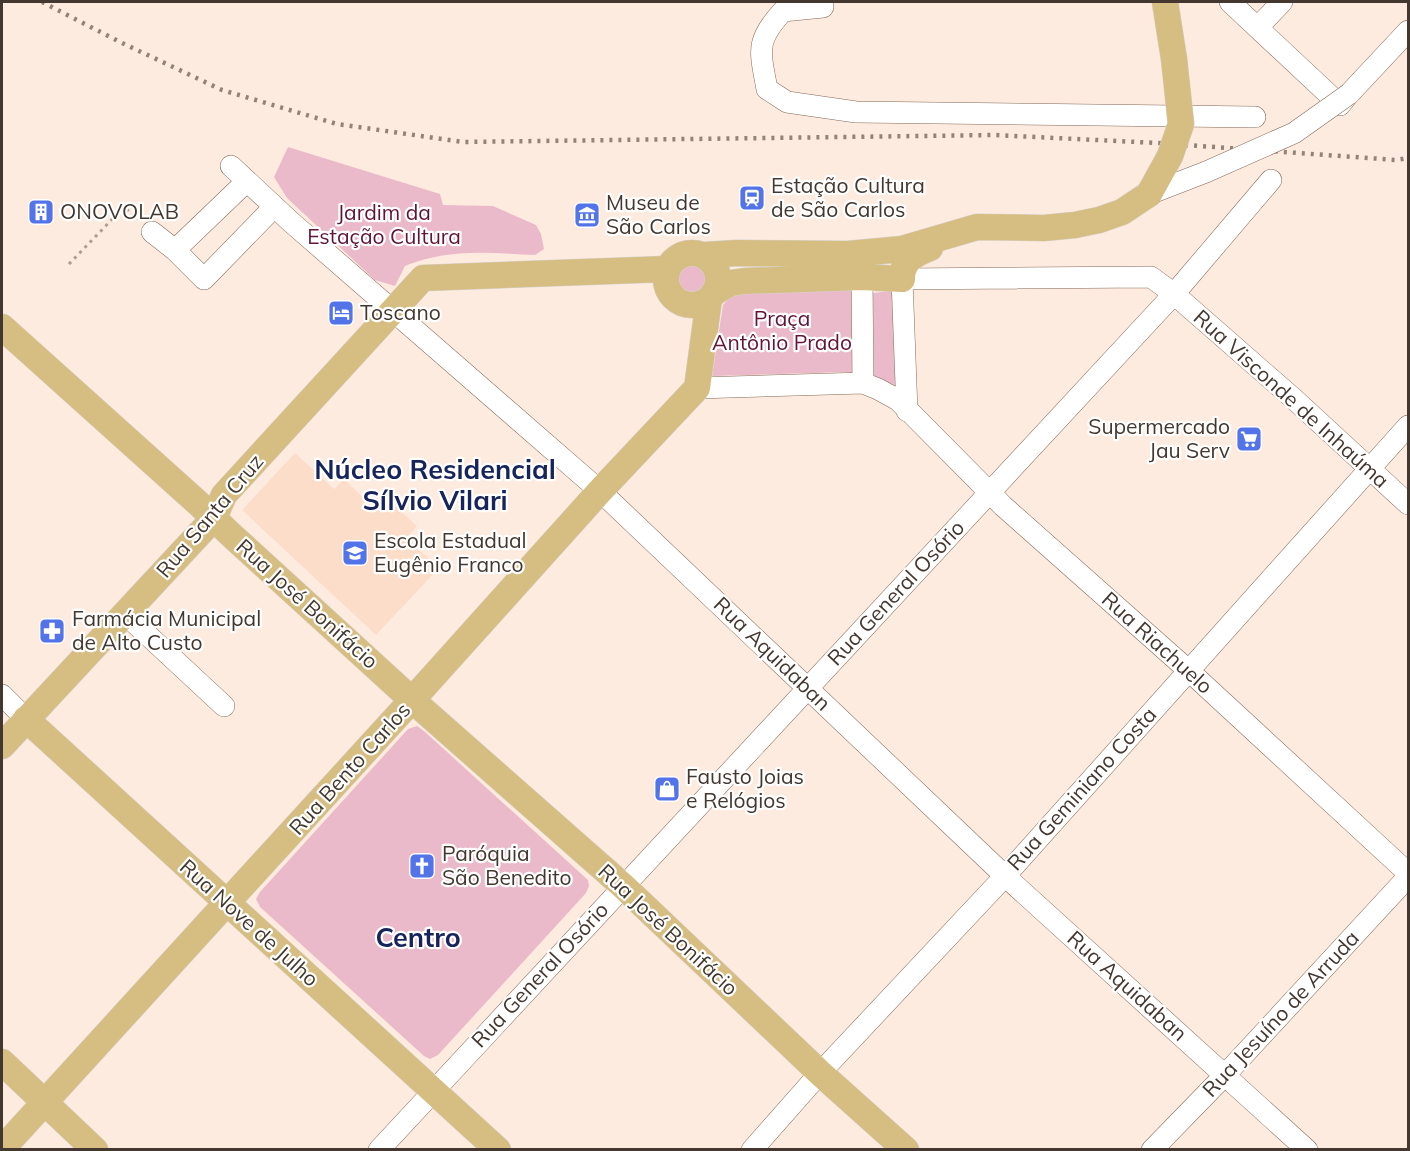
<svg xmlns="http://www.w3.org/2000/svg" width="1410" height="1151" font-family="Mulish,sans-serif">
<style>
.built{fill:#fbddc9}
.green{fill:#ebbaca}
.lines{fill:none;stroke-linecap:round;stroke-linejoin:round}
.minor-casing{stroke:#836957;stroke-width:22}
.major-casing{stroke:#d6d3d1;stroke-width:27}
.path{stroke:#ad9d93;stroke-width:3;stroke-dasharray:3 4.5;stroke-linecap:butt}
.minor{stroke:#fff;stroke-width:21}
.major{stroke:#d6be83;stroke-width:26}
.rail{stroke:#928379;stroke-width:4.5;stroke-dasharray:3 6;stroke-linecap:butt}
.minor-bridge-casing{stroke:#836957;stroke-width:22;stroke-linecap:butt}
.major-bridge-casing{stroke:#d6d3d1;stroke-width:27;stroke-linecap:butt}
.minor-bridge{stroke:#fff;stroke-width:21}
.major-bridge{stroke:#d6be83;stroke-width:26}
.labels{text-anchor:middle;stroke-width:4.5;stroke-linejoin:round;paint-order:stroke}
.poi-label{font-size:21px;fill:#43372f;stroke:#fff;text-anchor:start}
.park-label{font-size:21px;fill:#611438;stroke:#fff}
.street-label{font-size:21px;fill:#43372f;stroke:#fff}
.district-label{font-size:27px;font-weight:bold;fill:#17245b;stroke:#fff}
</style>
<rect width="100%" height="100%" fill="#feebdf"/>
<path class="built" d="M295 453 334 489 344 479 374 508 385 497 417 526 406 538 439 568 376 635 242 510Z"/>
<path class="green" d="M288 147 440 194 443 205 493 206 536 225 541 234 544 249 535 255C488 253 450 248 405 266L395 286 375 280 287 198 274 177Z
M678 280a14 14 0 1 1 28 0a14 14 0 1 1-28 0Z
M851 286 853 374 847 372 712 376 723 305 728 299 738 292Z
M898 290 902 397 874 378 873 293Z
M417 726 424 731 588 880 589 886 586 893 438 1055 430 1059 424 1056 260 907 256 899 260 892 408 729Z"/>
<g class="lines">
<defs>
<path id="minor" d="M1230 2 1340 105 1348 95
M823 7 783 11C755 41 760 51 767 89L787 102 856 112 1255 117
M1258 27 1282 2
M1349 94 1408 31
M231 166 291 222 600 491 1005 876 1307 1150
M246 182 175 250 204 279 274 207
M152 232 175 250
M862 277 863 383
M697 388 863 383 878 389 898 400 1003 506 1188 670 1408 873
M907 411 902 279 1151 277 1174 294 1294 399 1408 504
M125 614 224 706
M2 695 26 719
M379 1150 1174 294 1271 180
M752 1150 820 1073 1005 876 1408 426
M1152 1150 1225 1075 1408 877"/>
<path id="major" d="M1165 2 1174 59
M666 279a26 26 0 1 1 52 0a26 26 0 1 1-52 0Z
M704 255 737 253 848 254 902 249 977 227 1044 228 1075 225 1099 220 1122 212 1149 194
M715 292 731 283 744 281 862 277 902 279C902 260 915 254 930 248
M2 327 199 504 229 533 412 700 623 886 820 1073 906 1150
M26 719 498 1150
M2 746 214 518 224 495 423 278 667 269
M2 1062 95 1150
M2 1149 412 700 600 491 697 388 709 299"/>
</defs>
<use href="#minor" class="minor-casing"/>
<use href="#major" class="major-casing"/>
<path class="path" d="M69 264 124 207 138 219"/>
<use href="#minor" class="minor"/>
<use href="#major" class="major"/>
<path class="rail" d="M42 2 120 42 222 90 337 124 463 142 994 135 1158 143 1396 160 1408 158"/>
<defs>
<path id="minor-bridge" d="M1149 194 1206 172 1294 133 1349 94"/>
<path id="major-bridge" d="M1149 194 1170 156 1181 124 1174 59"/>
</defs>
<use href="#minor-bridge" class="minor-bridge-casing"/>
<use href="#major-bridge" class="major-bridge-casing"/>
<use href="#minor-bridge" class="minor-bridge"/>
<use href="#major-bridge" class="major-bridge"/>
</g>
<defs>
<symbol id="station-square" viewBox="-11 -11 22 22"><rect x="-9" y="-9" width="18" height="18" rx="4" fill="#5373e8" stroke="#fff"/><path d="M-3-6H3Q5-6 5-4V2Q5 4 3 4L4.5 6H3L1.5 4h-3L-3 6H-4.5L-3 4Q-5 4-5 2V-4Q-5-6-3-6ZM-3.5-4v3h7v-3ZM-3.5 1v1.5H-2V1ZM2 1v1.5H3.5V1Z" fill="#fff"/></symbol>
<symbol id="building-square" viewBox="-11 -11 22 22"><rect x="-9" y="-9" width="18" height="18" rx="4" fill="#5373e8" stroke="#fff"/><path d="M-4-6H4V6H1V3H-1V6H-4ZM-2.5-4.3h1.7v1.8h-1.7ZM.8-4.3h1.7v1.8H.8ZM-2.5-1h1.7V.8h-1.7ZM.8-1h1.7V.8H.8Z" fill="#fff"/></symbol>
<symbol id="museum-square" viewBox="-11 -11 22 22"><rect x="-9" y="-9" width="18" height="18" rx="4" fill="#5373e8" stroke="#fff"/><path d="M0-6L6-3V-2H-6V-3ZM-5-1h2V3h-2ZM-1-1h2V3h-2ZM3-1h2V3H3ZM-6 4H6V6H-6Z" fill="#fff"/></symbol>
<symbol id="hotel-square" viewBox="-11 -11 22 22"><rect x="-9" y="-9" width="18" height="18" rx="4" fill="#5373e8" stroke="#fff"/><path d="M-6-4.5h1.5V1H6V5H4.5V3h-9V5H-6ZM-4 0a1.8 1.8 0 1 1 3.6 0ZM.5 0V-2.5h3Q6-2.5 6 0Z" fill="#fff"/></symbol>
<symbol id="supermarket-square" viewBox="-11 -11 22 22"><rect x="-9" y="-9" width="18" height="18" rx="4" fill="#5373e8" stroke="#fff"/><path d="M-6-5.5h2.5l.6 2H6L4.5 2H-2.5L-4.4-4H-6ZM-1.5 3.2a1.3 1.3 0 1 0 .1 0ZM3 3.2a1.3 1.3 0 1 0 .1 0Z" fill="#fff"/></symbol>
<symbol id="school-square" viewBox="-11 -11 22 22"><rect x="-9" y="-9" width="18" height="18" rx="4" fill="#5373e8" stroke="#fff"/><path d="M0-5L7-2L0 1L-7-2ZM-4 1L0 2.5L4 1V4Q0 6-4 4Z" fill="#fff"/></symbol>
<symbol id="pharmacy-square" viewBox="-11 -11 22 22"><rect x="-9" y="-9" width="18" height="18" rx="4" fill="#5373e8" stroke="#fff"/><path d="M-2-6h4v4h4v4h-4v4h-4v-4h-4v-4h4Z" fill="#fff"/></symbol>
<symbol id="shop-square" viewBox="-11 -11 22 22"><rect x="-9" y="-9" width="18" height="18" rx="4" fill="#5373e8" stroke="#fff"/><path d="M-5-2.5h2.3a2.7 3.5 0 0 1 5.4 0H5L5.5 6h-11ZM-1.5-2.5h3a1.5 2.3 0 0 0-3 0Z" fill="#fff"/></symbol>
<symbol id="church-square" viewBox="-11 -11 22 22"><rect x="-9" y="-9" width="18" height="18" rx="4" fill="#5373e8" stroke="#fff"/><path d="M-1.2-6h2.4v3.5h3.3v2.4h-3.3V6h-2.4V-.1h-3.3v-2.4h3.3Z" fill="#fff"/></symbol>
</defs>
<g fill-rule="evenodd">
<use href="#station-square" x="737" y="183" width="30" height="30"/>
<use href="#building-square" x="26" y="197" width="30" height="30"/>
<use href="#museum-square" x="572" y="200" width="30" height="30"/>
<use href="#hotel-square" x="326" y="298" width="30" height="30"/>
<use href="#supermarket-square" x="1234" y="424" width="30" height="30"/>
<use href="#school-square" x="340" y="538" width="30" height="30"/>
<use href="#pharmacy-square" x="37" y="616" width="30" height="30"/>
<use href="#shop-square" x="652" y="774" width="30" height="30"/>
<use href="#church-square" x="407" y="851" width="30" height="30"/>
</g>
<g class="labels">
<g class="poi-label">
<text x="771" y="193">Estação Cultura<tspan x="771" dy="24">de São Carlos</tspan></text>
<text x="606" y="210">Museu de<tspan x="606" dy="24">São Carlos</tspan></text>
<text x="60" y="219">ONOVOLAB</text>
<text x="360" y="320">Toscano</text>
<text x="1230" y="434" text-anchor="end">Supermercado<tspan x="1230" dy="24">Jau Serv</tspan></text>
<text x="374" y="548">Escola Estadual<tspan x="374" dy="24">Eugênio Franco</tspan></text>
<text x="72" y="626">Farmácia Municipal<tspan x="72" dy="24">de Alto Custo</tspan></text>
<text x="686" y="784">Fausto Joias<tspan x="686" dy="24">e Relógios</tspan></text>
<text x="442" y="861">Paróquia<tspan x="442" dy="24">São Benedito</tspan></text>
</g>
<g class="park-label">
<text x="384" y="220">Jardim da<tspan x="384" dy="24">Estação Cultura</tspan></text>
<text x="782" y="326">Praça<tspan x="782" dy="24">Antônio Prado</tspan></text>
</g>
<g class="street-label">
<text transform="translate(1291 399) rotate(42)" y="7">Rua Visconde de Inhaúma</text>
<text transform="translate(210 516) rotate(-50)" y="7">Rua Santa Cruz</text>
<text transform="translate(896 593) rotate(-47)" y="7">Rua General Osório</text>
<text transform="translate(307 604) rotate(42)" y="7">Rua José Bonifácio</text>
<text transform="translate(1157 643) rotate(42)" y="7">Rua Riachuelo</text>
<text transform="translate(772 654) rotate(44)" y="7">Rua Aquidaban</text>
<text transform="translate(350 769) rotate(-48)" y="7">Rua Bento Carlos</text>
<text transform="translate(1082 789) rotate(-48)" y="7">Rua Geminiano Costa</text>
<text transform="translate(249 923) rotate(42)" y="7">Rua Nove de Julho</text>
<text transform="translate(668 930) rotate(43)" y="7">Rua José Bonifácio</text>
<text transform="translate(540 975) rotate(-47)" y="7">Rua General Osório</text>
<text transform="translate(1127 986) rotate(42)" y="7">Rua Aquidaban</text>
<text transform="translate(1281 1014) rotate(-47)" y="7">Rua Jesuíno de Arruda</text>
</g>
<g class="district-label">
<text x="435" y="479">Núcleo Residencial<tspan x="435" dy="31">Sílvio Vilari</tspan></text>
<text x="418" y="947">Centro</text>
</g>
</g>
<rect width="1410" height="1151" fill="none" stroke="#43372f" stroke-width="6"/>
</svg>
